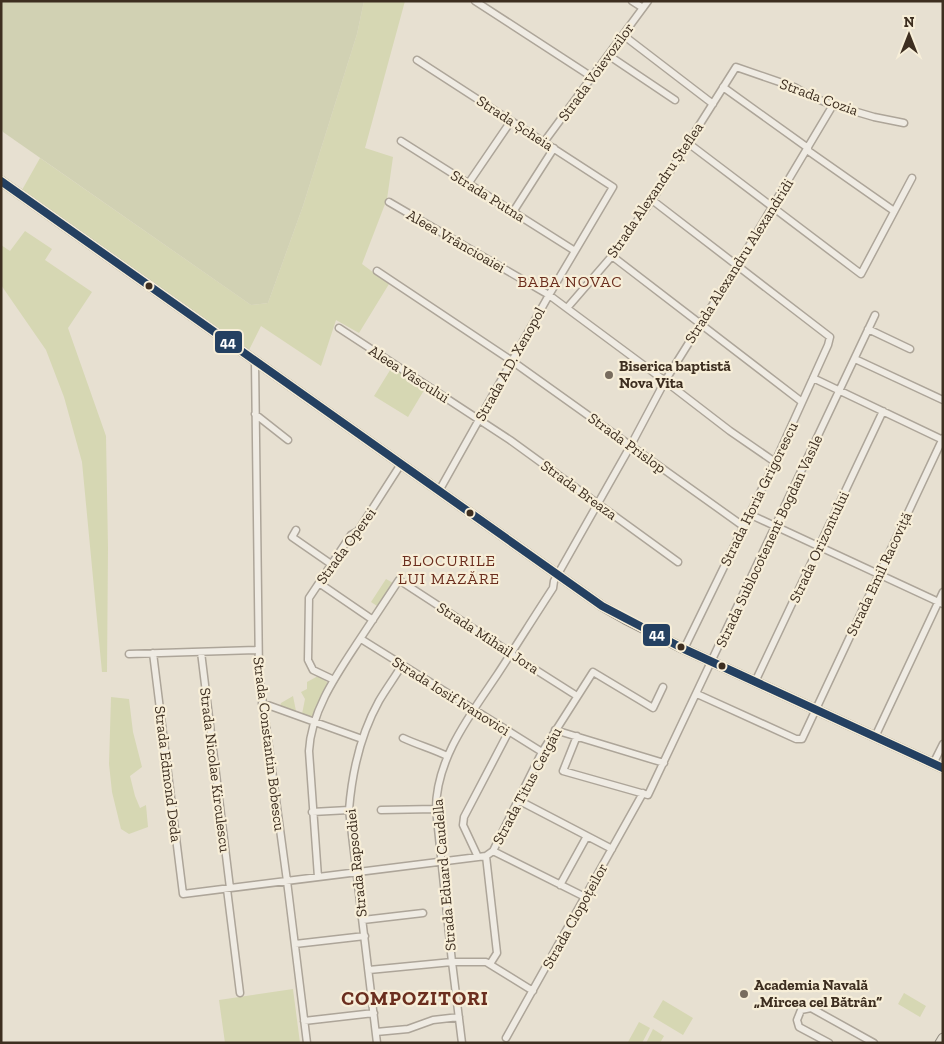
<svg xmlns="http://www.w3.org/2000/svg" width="944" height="1044" font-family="'Zilla Slab',serif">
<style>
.green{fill:#d6d7b3}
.cemetery{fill:#d1d1b3}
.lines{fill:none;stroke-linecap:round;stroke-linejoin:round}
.minor-casing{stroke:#ada599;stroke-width:9}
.major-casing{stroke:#928b80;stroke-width:11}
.minor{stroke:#efebe3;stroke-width:6}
.major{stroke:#e6e1d4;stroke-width:9}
.bus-1-casing{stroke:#f7eed8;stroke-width:11}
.bus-1{stroke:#244061;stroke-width:8}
.bus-dot{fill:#3d2e20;stroke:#f7eed8;stroke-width:2}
.poi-dot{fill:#786c5e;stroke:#f7eed8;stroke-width:2}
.labels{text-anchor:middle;stroke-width:4.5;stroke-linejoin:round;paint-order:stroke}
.street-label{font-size:15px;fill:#3d2e20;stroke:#f7eed8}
.poi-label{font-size:15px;font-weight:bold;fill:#3d2e20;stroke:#f7eed8;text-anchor:start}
.neighbourhood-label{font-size:16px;letter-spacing:1px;fill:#6b2e1e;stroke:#f7eed8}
.district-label{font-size:20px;font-weight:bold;letter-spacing:1px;fill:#6b2e1e;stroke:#f7eed8}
.line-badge{stroke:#f7eed8;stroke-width:2}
.badge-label{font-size:14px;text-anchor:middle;font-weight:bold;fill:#fff}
</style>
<rect width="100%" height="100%" fill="#e7e0d1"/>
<path class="green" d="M364 1H405L365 148 393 157 387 199 362 264 389 284 359 333 336 320 321 366 261 326 249 350 22 190 40 158 251 305 268 303 303 206 357 34Z
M25 231 52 249 45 260 92 292 68 328 106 436 108 548 107 672H102L82 462 64 397 46 350 1 285V245L10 251Z
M392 367 426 387 408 417 374 396Z
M386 579 393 583 377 606 371 602Z
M318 676 327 682 328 687 314 716 311 717 302 714 305 699 301 692 307 689V682Z
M293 696 296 711 280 706 281 703Z
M111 697 129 699 133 732 142 767 130 776 135 796 140 808 146 805 148 827 129 834 121 829 112 792 109 764Z
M293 989 300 1043H225L219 1000Z
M904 993 926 1006 920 1017 898 1004Z
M663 1000 693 1018 683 1035 653 1017Z
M639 1022 650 1028 642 1043H629L628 1042Z
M653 1029 664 1036 660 1043H646Z"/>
<path class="cemetery" d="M1 1H364L357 34 303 206 268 303 251 305 3 132 1 127Z"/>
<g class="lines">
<defs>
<path id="minor" d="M475 1 592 77
M632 1 643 8
M623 35 713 104
M608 55 675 100
M417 60 613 187 549 295 439 491
M723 87 808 148
M401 141 575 251
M544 142 648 1
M688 143 861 274 912 178
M807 150 894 211
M468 184 511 121
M652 200 830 337 828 345 775 462 684 649
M389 202 549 295 665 381 730 431 775 462
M513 212 554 148
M612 256 802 402
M377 271 512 361 743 526
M567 308 612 256 652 200 736 67 794 87 812 97 833 105 874 117 904 123
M339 328 510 440 678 562
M868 329 910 349
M855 359 943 400
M255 361 259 674 287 881 307 1043
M813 378 943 440
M255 414 288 440
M749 514 943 604
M296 530 292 537 331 564
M319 583 373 620
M361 639 542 752
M201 652 230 888
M153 653 183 894 486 856
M129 654 257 650
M334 680 313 670 308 660 309 598 351 535 358 531 401 464
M755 682 883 411
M697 694 796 739H802L943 438
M262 703 362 739
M555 730 664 763
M577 736 563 771 648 795 875 315
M875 737 943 592
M403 738C418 745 433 749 447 756
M933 764 943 744
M518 800 612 849
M381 810 436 809
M312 812 349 810
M493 851 585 897
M478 857 463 825 464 817 509 731
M318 877 309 751C311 711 337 674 358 642 372 621 385 601 399 580L511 653 514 656 577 696
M560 885 587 836
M227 889 240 993
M363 920 423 913
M295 944 365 936
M490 964 497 953 486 856 493 851 542 752 593 672 653 708 663 687
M369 970 452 962H486L533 991
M304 1021 374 1013
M376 1032 408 1029 433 1020 459 1017
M506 1038 643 793
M377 1043 349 810C352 772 360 735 379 701 386 689 395 677 402 665
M462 1043 452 962 436 809C436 759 470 715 497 675 516 646 534 617 553 588L554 581 631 445 665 381 737 266 833 105
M829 1043 799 1027 797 1020 801 1010 811 1008 874 1043"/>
<path id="major" d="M1 181 602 606 625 619 684 649 943 768
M940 1043 943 1038"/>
</defs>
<use href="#minor" class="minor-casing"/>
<use href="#major" class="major-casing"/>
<use href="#minor" class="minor"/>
<use href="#major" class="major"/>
<defs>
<path id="bus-1" d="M1 181 602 606 684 649 943 768"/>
</defs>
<use href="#bus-1" class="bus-1-casing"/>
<use href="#bus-1" class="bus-1"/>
</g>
<g class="bus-dot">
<circle cx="149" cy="286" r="4.5"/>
<circle cx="470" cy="513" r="4.5"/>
<circle cx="681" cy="647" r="4.5"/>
<circle cx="722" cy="666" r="4.5"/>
</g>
<g class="poi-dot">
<circle cx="609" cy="375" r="5"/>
<circle cx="744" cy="994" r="5"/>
</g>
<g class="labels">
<g class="street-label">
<text transform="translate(596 72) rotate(-54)" y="5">Strada Voievozilor</text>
<text transform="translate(819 97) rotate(20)" y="5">Strada Cozia</text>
<text transform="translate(515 123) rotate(33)" y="5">Strada Șcheia</text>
<text transform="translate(655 190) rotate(-56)" y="5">Strada Alexandru Șteflea</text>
<text transform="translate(488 196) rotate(32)" y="5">Strada Putna</text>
<text transform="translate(456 241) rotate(30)" y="5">Aleea Vrâncioaiei</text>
<text transform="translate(739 261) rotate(-58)" y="5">Strada Alexandru Alexandridi</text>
<text transform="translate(510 364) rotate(-61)" y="5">Strada A.D. Xenopol</text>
<text transform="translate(409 374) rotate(33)" y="5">Aleea Vâscului</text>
<text transform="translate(627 443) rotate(36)" y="5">Strada Prislop</text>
<text transform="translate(579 490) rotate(36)" y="5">Strada Breaza</text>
<text transform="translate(759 494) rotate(-64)" y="5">Strada Horia Grigorescu</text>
<text transform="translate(769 541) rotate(-65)" y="5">Strada Sublocotenent Bogdan Vasile</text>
<text transform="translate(346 546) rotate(-54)" y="5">Strada Operei</text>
<text transform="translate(819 547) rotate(-65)" y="5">Strada Orizontului</text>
<text transform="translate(879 574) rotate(-65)" y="5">Strada Emil Racoviță</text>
<text transform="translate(488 638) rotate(33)" y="5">Strada Mihail Jora</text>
<text transform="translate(451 696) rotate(32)" y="5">Strada Iosif Ivanovici</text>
<text transform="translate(269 744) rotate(83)" y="5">Strada Constantin Bobescu</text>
<text transform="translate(215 770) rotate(83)" y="5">Strada Nicolae Kirculescu</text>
<text transform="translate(168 774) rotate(83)" y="5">Strada Edmond Deda</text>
<text transform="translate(527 786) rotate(-62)" y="5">Strada Titus Cergău</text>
<text transform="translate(356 863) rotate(-96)" y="5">Strada Rapsodiei</text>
<text transform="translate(444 875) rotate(-95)" y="5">Strada Eduard Caudella</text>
<text transform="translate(575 916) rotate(-61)" y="5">Strada Clopoțeilor</text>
</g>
<g class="poi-label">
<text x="619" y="371">Biserica baptistă<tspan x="619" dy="17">Nova Vita</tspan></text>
<text x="754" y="990">Academia Navală<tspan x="754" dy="17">„Mircea cel Bătrân”</tspan></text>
</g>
<g class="neighbourhood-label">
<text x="570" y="287">BABA NOVAC</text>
<text x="449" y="566">BLOCURILE<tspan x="449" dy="18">LUI MAZĂRE</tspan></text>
</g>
<g class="district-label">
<text x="415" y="1005">COMPOZITORI</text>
</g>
</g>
<g class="line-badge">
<rect x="214" y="330" width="29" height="24" rx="5" fill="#244061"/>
<rect x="642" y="623" width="29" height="24" rx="5" fill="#244061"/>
</g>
<g class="badge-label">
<text x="228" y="347">44</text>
<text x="657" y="639">44</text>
</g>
<rect width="944" height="1044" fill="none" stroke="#3d2e20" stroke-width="5"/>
<g transform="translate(909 35)" stroke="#f7eed8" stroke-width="4" paint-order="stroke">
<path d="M0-4L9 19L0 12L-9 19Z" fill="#3d2e20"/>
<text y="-8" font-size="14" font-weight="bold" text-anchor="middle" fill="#3d2e20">N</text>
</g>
</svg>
